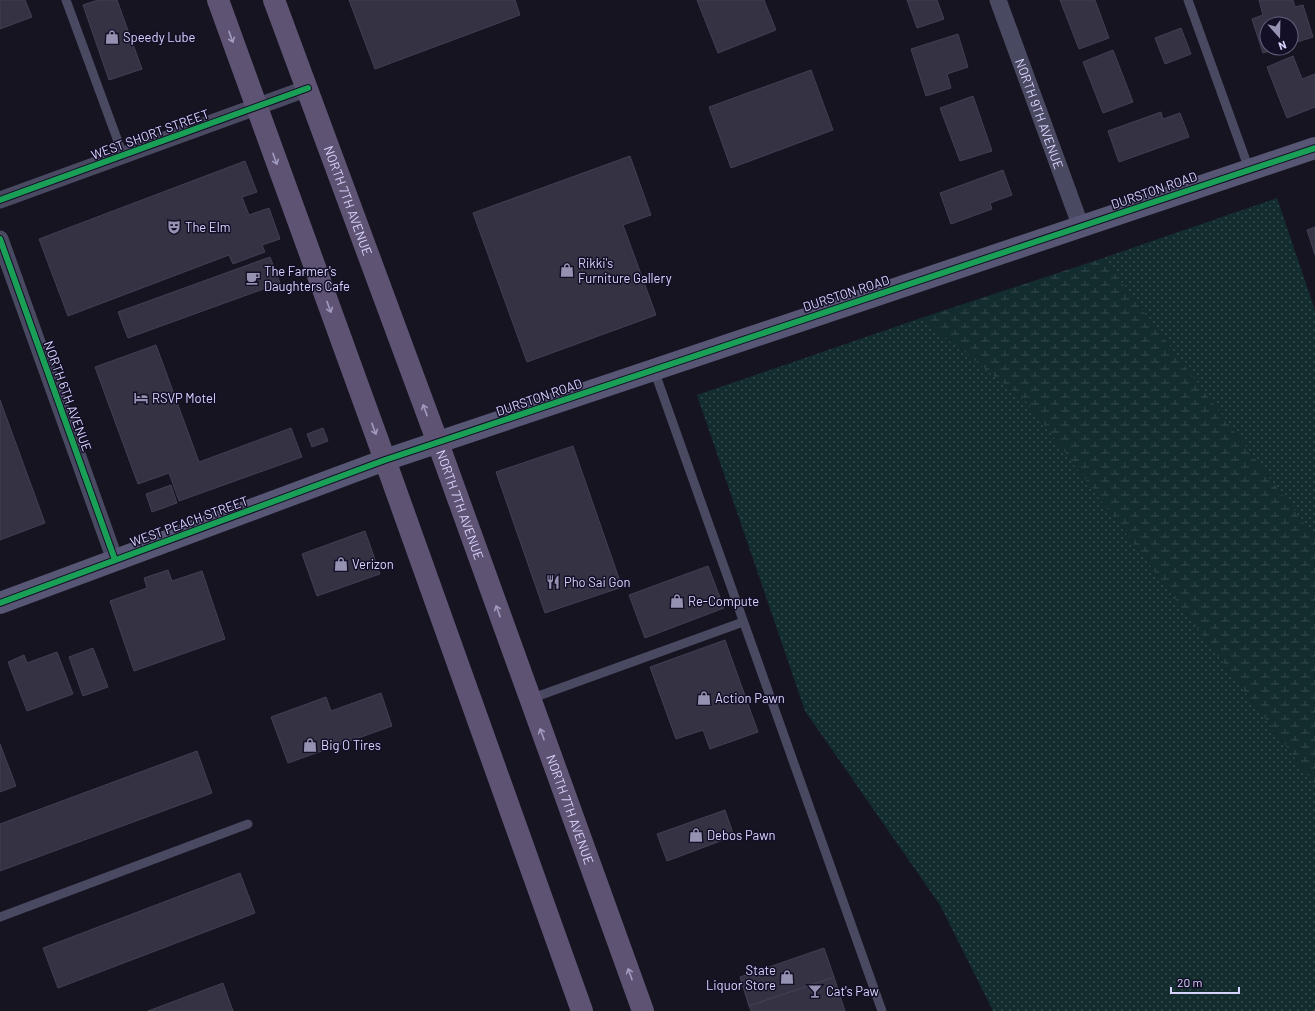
<svg xmlns="http://www.w3.org/2000/svg" width="1315" height="1011" font-family="Barlow,sans-serif">
<style>
.grass{fill:url(#grass-dots)}
.wetland{fill:url(#wetland-marsh)}
.building{fill:#343243;stroke:#433f54}
.lines{fill:none;stroke-linecap:round;stroke-linejoin:round}
.service{stroke:#4a4962;stroke-width:9}
.minor{stroke:#4a4962;stroke-width:17}
.secondary{stroke:#575674;stroke-width:22}
.primary{stroke:#5e5373;stroke-width:22}
.cycleway-casing{stroke:#130f26;stroke-width:8}
.cycleway{stroke:#1a9f57;stroke-width:6}
.oneway{stroke:#a29ac0}
.labels{text-anchor:middle;stroke-width:3;stroke-linejoin:round;paint-order:stroke}
.poi-label{font-size:13px;fill:#d9d4ff;stroke:#130f26;text-anchor:start}
.street-label{font-size:13px;fill:#d9d4ff;stroke:#130f26}
</style>
<defs>
<pattern id="grass-dots" width="8" height="8" patternUnits="userSpaceOnUse"><rect width="8" height="8" fill="#132c2d"/><path d="M2 2h.1M6 6h.1" fill="none" stroke="#354a4c" stroke-width="1.8" stroke-linecap="round"/></pattern>
<pattern id="wetland-marsh" width="20" height="14" patternUnits="userSpaceOnUse"><rect width="20" height="14" fill="#132c2d"/><path d="M1 5h8M5 5V1M11 12h8M15 12V8" fill="none" stroke="#354a4c"/></pattern>
</defs>
<rect width="100%" height="100%" fill="#161421"/>
<path class="grass" d="M1277 198 1315 310V538L1103 258Z
M921 318 1028 403 1315 785V1011H993L940 905 805 711 697 395Z"/>
<path class="wetland" d="M1103 258 1315 538V785L1028 403 921 318Z"/>
<path class="building" d="M0 0H25L32 17 0 29Z
M98 0H117L142 69 109 80 83 5Z
M349 0H515L520 15 375 69Z
M697 0H764L776 30 718 53Z
M907 0H937L944 19 917 28Z
M1060 0H1095L1109 38 1079 49Z
M1259 0H1293L1295 7 1303 5 1313 37 1291 44V24H1267V48H1280L1263 53 1252 19 1263 15Z
M1181 28 1191 54 1165 64 1155 38Z
M958 34 968 67 947 74 951 88 926 96 911 49Z
M1113 50 1133 102 1103 113 1083 62Z
M1293 56 1302 79 1315 74V107L1287 118 1267 67Z
M811 70 833 130 731 168 709 107Z
M973 96 992 151 960 161 940 108Z
M1161 112 1163 119 1180 113 1189 137 1119 162 1108 131Z
M630 156 651 215 623 225 656 315 527 362 473 213Z
M245 161 257 192 242 197 249 215 269 208 280 239 262 245 265 252 233 264 229 255 68 316 39 239Z
M1003 170 1012 195 990 203 992 209 951 224 940 193Z
M1315 227V255L1307 230Z
M270 257 280 283 128 338 118 312Z
M156 345 199 462 291 428 302 457 179 501 169 473 138 484 95 367Z
M0 400 45 523 0 540Z
M323 428 328 441 312 447 307 434Z
M573 446 622 587 545 613 496 472Z
M171 485 177 503 152 512 146 494Z
M365 531 380 574 317 596 302 554Z
M708 566 724 608 645 638 629 595Z
M168 570 172 581 202 571 225 639 134 671 110 601 147 588 144 578Z
M725 640 758 732 710 749 703 730 676 739 650 667Z
M93 648 108 687 83 696 69 657Z
M57 652 73 694 27 711 8 662 24 655 27 663Z
M381 693 392 726 288 763 271 717 326 697 331 711Z
M0 744 16 786 0 792Z
M197 751 212 793 0 871V824Z
M725 810 734 836 667 861 657 834Z
M240 873 255 913 58 988 43 948Z
M824 948 834 977 749 1006 740 977Z
M834 977 845 1011H751L749 1006Z
M223 983 233 1011H148Z"/>
<g class="lines">
<path class="service" d="M66 0 123 155
M1188 0 1249 169
M654 370 882 1011
M530 699 743 622
M0 917 248 824"/>
<g class="minor">
<path id="s1" d="M998 0 1081 227"/>
<path d="M0 200 308 88"/>
<path d="M0 239 115 560"/>
</g>
<path class="secondary" d="M0 603 385 460 1315 148"/>
<g class="primary">
<path d="M218 0 385 460 582 1011"/>
<path id="s2" d="M274 0 438 443 643 1011"/>
</g>
<defs>
<path id="cycleway" d="M0 200 308 88
M0 239 115 560
M0 603 385 460 1315 148"/>
</defs>
<use href="#cycleway" class="cycleway-casing"/>
<use href="#cycleway" class="cycleway"/>
</g>
<defs><path id="oneway-shaft" d="M-6 0H5M1.5-3L5.5 0L1.5 3" fill="none" stroke-width="1.6" stroke-linecap="round" stroke-linejoin="round"/></defs>
<g class="oneway">
<use href="#oneway-shaft" transform="translate(231 37) rotate(70)"/>
<use href="#oneway-shaft" transform="translate(275 159) rotate(70)"/>
<use href="#oneway-shaft" transform="translate(329 307) rotate(70)"/>
<use href="#oneway-shaft" transform="translate(425 410) rotate(-110)"/>
<use href="#oneway-shaft" transform="translate(374 429) rotate(70)"/>
<use href="#oneway-shaft" transform="translate(498 611) rotate(-110)"/>
<use href="#oneway-shaft" transform="translate(542 734) rotate(-110)"/>
<use href="#oneway-shaft" transform="translate(630 974) rotate(-110)"/>
</g>
<defs>
<symbol id="shop-bare" viewBox="-9 -9 18 18"><path d="M-5-2.5h2.3a2.7 3.5 0 0 1 5.4 0H5L5.5 6h-11ZM-1.5-2.5h3a1.5 2.3 0 0 0-3 0Z" fill="#9591b1" stroke="#130f26" stroke-width="2.5" paint-order="stroke"/></symbol>
<symbol id="theatre-bare" viewBox="-9 -9 18 18"><path d="M-5-5.5Q0-4 5-5.5V0Q5 5 0 6Q-5 5-5 0ZM-3.3-2.5H-1v1.5H-3.3ZM1-2.5H3.3v1.5H1ZM-2.8 1Q0 5.5 2.8 1Z" fill="#9591b1" stroke="#130f26" stroke-width="2.5" paint-order="stroke"/></symbol>
<symbol id="cafe-bare" viewBox="-9 -9 18 18"><path d="M-5.5-4.5H6V0H3Q3 3.5 0 3.5H-2.5Q-5.5 3.5-5.5 0ZM3-3.2v2h1.7v-2ZM-6 4.5H4V6H-6Z" fill="#9591b1" stroke="#130f26" stroke-width="2.5" paint-order="stroke"/></symbol>
<symbol id="hotel-bare" viewBox="-9 -9 18 18"><path d="M-6-4.5h1.5V1H6V5H4.5V3h-9V5H-6ZM-4 0a1.8 1.8 0 1 1 3.6 0ZM.5 0V-2.5h3Q6-2.5 6 0Z" fill="#9591b1" stroke="#130f26" stroke-width="2.5" paint-order="stroke"/></symbol>
<symbol id="restaurant-bare" viewBox="-9 -9 18 18"><path d="M-5-6h1v4h1v-4h1v4h1v-4h1v5L-1.5 .5V6h-2V.5L-5-1ZM5-6V6H3V1.5H1.5Q1.5-4 5-6Z" fill="#9591b1" stroke="#130f26" stroke-width="2.5" paint-order="stroke"/></symbol>
<symbol id="bar-bare" viewBox="-9 -9 18 18"><path d="M-6-5H6L.8 .8V4.5H3.5V6h-7V4.5H-.8V.8Z" fill="#9591b1" stroke="#130f26" stroke-width="2.5" paint-order="stroke"/></symbol>
</defs>
<g fill-rule="evenodd">
<use href="#shop-bare" x="102" y="27" width="20" height="20"/>
<use href="#theatre-bare" x="164" y="217" width="20" height="20"/>
<use href="#shop-bare" x="557" y="260" width="20" height="20"/>
<use href="#cafe-bare" x="243" y="268" width="20" height="20"/>
<use href="#hotel-bare" x="131" y="388" width="20" height="20"/>
<use href="#shop-bare" x="331" y="554" width="20" height="20"/>
<use href="#restaurant-bare" x="543" y="572" width="20" height="20"/>
<use href="#shop-bare" x="667" y="591" width="20" height="20"/>
<use href="#shop-bare" x="694" y="688" width="20" height="20"/>
<use href="#shop-bare" x="300" y="735" width="20" height="20"/>
<use href="#shop-bare" x="686" y="825" width="20" height="20"/>
<use href="#shop-bare" x="777" y="967" width="20" height="20"/>
<use href="#bar-bare" x="805" y="981" width="20" height="20"/>
</g>
<g class="labels">
<g class="poi-label">
<text x="123" y="42">Speedy Lube</text>
<text x="185" y="232">The Elm</text>
<text x="578" y="268">Rikki's<tspan x="578" dy="15">Furniture Gallery</tspan></text>
<text x="264" y="276">The Farmer's<tspan x="264" dy="15">Daughters Cafe</tspan></text>
<text x="152" y="403">RSVP Motel</text>
<text x="352" y="569">Verizon</text>
<text x="564" y="587">Pho Sai Gon</text>
<text x="688" y="606">Re-Compute</text>
<text x="715" y="703">Action Pawn</text>
<text x="321" y="750">Big O Tires</text>
<text x="707" y="840">Debos Pawn</text>
<text x="776" y="975" text-anchor="end">State<tspan x="776" dy="15">Liquor Store</tspan></text>
<text x="826" y="996">Cat's Paw</text>
</g>
<g class="street-label">
<text dy="5" stroke="none"><textPath href="#s1" startOffset="121">NORTH 9TH AVENUE</textPath></text>
<text transform="translate(150 134) rotate(-20)" y="5">WEST SHORT STREET</text>
<text transform="translate(1154 190) rotate(-19)" y="5">DURSTON ROAD</text>
<text dy="5" stroke="none"><textPath href="#s2" startOffset="214">NORTH 7TH AVENUE</textPath></text>
<text transform="translate(846 293) rotate(-18)" y="5">DURSTON ROAD</text>
<text transform="translate(68 396) rotate(70)" y="5">NORTH 6TH AVENUE</text>
<text transform="translate(539 397) rotate(-19)" y="5">DURSTON ROAD</text>
<text dy="5" stroke="none"><textPath href="#s2" startOffset="538">NORTH 7TH AVENUE</textPath></text>
<text transform="translate(189 521) rotate(-20)" y="5">WEST PEACH STREET</text>
<text dy="5" stroke="none"><textPath href="#s2" startOffset="862">NORTH 7TH AVENUE</textPath></text>
</g>
</g>
<g transform="translate(1279 36) rotate(160)"><circle r="19" fill="#130f26" stroke="#625e7d"/>
<path d="M0-3L7 15L0 10L-7 15Z" fill="#9591b1"/>
<text y="-6" font-size="11" font-weight="bold" text-anchor="middle" fill="#d9d4ff">N</text>
</g>
<path d="M1171 987v6h68v-6" fill="none" stroke="#d9d4ff" stroke-width="2"/>
<text x="1177" y="987" font-size="12" fill="#d9d4ff" stroke="#130f26" stroke-width="3" paint-order="stroke">20 m</text>
</svg>
